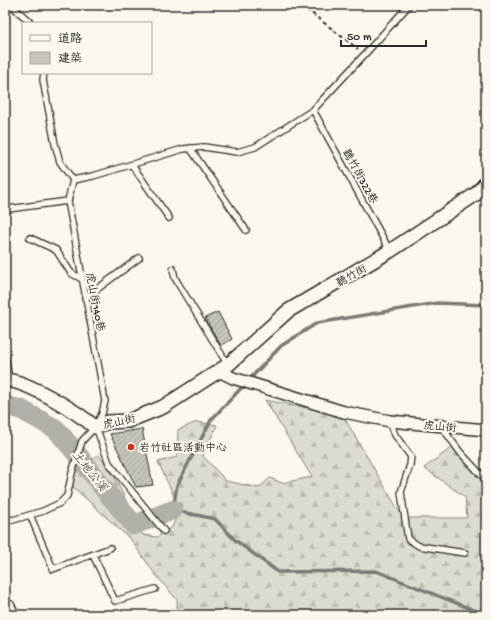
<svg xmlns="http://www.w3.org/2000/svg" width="491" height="620" font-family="'Gochi Hand','LXGW WenKai TC',sans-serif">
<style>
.forest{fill:url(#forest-firs);stroke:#84827e}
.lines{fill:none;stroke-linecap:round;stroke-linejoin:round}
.stream{stroke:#7b7a75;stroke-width:3.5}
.river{stroke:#b1afa7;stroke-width:20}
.building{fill:url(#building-hatch);stroke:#2b2b2b}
.service-casing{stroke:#2b2b2b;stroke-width:8}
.minor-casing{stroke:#2b2b2b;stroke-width:14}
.tertiary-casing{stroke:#2b2b2b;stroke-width:16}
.path{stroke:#2b2b2b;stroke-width:2;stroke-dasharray:4 3;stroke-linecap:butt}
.service{stroke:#fbf7ec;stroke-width:5.5}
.minor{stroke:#fbf7ec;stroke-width:11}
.tertiary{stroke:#fbf7ec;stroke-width:13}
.poi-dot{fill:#c8321e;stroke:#fbf7ec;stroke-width:1.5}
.labels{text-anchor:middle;stroke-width:4;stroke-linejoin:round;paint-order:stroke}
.street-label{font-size:11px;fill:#2b2b2b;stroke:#fbf7ec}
.poi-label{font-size:11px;fill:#2b2b2b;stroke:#fbf7ec;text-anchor:start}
.water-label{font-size:12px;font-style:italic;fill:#5a5956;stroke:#fbf7ec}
</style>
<defs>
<pattern id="forest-firs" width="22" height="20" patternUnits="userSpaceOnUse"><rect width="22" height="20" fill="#dddad0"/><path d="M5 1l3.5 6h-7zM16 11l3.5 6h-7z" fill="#bebbb3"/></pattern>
<pattern id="building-hatch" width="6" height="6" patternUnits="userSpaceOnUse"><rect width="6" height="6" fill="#c7c4bc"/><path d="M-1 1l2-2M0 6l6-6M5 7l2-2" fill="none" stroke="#a29f99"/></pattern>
</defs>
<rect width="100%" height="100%" fill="#fbf7ec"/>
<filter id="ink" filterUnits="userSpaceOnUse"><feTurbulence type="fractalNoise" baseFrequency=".025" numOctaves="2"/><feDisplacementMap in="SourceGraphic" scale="8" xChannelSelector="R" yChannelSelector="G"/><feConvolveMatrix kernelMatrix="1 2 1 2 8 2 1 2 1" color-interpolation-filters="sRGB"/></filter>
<g filter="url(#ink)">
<path class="forest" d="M265 400 342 414 403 518H467L465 497 424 468 458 443 486 485V615H177V600L155 574 131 540 71 485 73 469 99 455 115 478 143 535 157 537 172 527 180 509 158 462 177 457 178 430 197 422 217 425 203 456 226 481 259 488 270 478 282 483 312 477Z"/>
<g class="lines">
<path class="stream" d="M486 305 437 303 317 323 281 346 211 420 177 485 173 510 215 519 235 540 278 572 376 571 486 615"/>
<path class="river" d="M5 406 20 409 56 429 81 459 100 484 134 525 173 510"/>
</g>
<path class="building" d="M218 312 232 339 221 346 205 318Z
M142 429 153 485 136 487 110 434Z"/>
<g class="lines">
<defs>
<path id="service" d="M11 5 31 23
M44 73 43 80 55 144 60 162 73 180
M313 110 390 251
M190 148 246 230
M132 165 169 218
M73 180 93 176 183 149 204 147 237 152 255 147 313 110 365 54 409 5
M477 194 486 198
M8 209 68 201
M30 238 56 250 71 273 82 279
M173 269 175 278 179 285 228 365
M85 298 139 258
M5 355 9 380
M390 421 395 435 411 457 410 465 401 492 408 539 419 546 465 553
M441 426 460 452 486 480
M96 427 109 463 164 531
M30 515 53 569 110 548
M5 518 13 520 43 511 60 503 67 496 72 473 82 441 95 427 102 414 105 401 68 201 73 180
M93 555 115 601 155 589
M5 601 11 604 16 615"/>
<path id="minor" d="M219 371 233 378 344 412 390 421 486 430"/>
<path id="tertiary" d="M5 380C28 381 77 412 95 427L108 422 128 421 163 407 228 365 288 311 390 251 476 194 486 183"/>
</defs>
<use href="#service" class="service-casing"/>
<use href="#minor" class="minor-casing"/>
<use href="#tertiary" class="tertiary-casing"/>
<path class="path" d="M301 5 358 49"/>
<use href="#service" class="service"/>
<use href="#minor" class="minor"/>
<use href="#tertiary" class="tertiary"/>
</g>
</g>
<circle class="poi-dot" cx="131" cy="447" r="4"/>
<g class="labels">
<g class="street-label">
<text transform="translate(361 176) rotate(61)" y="4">聽竹街322巷</text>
<text transform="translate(351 275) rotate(-30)" y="4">聽竹街</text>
<text transform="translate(96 302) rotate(79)" y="4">虎山街140巷</text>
<text transform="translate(119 421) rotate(-13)" y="4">虎山街</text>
<text transform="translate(440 426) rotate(5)" y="4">虎山街</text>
</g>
<g class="poi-label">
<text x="139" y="451">岩竹社區活動中心</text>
</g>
<g class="water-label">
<text transform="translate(90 471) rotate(51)" y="4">土地公溪</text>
</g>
</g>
<rect width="491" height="620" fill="none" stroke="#fbf7ec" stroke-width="20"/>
<rect x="10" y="10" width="471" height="600" fill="none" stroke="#2b2b2b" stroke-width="1.5" filter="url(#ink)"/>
<rect x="22" y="22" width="130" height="52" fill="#fbf7ec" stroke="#a8a59f"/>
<rect x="30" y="35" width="20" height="6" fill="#fbf7ec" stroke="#a8a59f"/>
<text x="58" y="42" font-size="12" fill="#2b2b2b">道路</text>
<rect x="30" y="52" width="20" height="12" fill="#c7c4bc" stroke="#a8a59f"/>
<text x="58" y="62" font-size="12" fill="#2b2b2b">建築</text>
<path d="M341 40v6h85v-6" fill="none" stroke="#2b2b2b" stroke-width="2"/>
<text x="347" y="40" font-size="12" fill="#2b2b2b" stroke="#fbf7ec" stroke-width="3" paint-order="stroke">50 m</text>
</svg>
